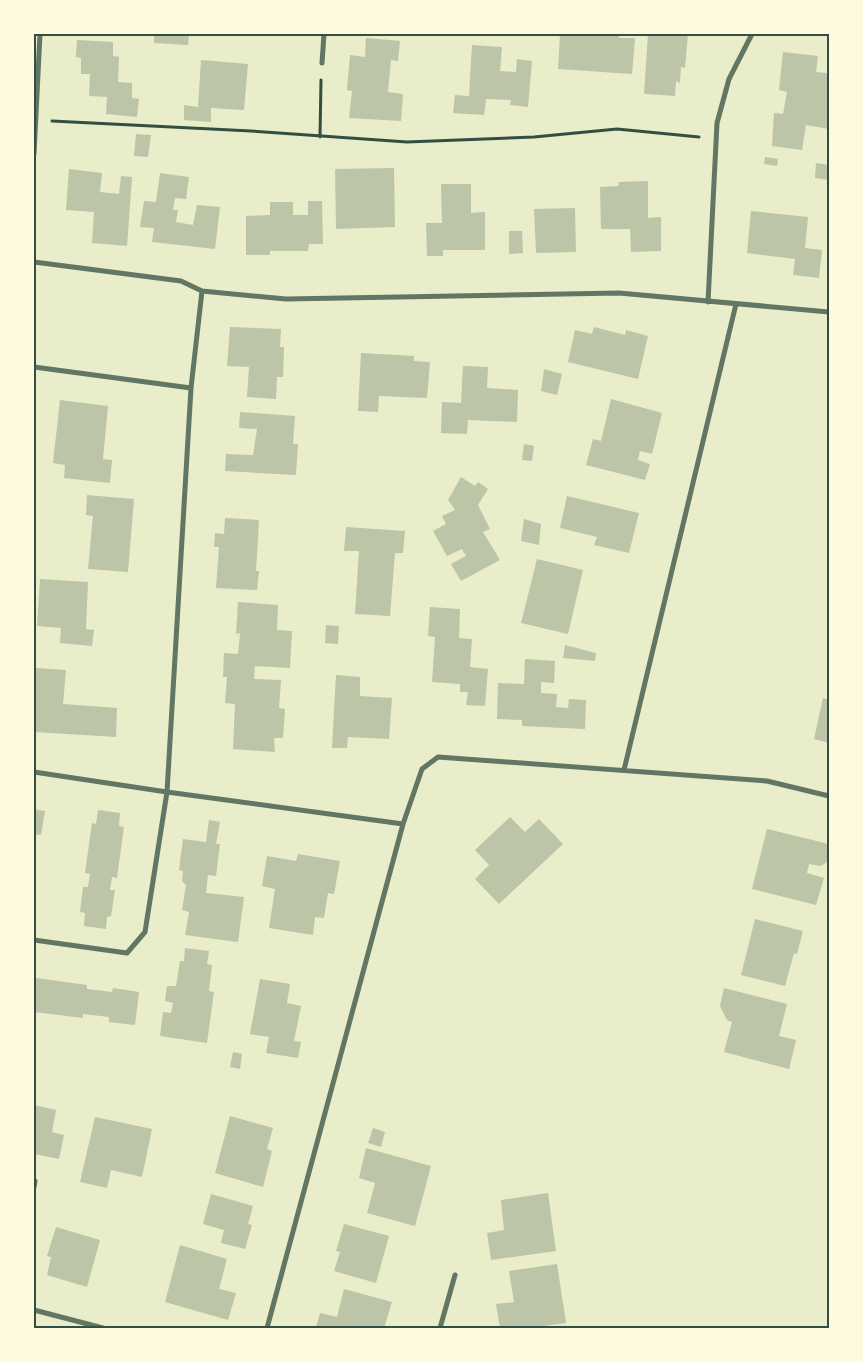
<svg xmlns="http://www.w3.org/2000/svg" width="863" height="1362" font-family="Mulish,sans-serif">
<style>
.building{fill:#bcc5a7}
.lines{fill:none;stroke-linecap:round;stroke-linejoin:round}
.path{stroke:#344e41;stroke-width:3}
.minor{stroke:#617663;stroke-width:5}
.neatline{fill:none;stroke:#344e41;stroke-width:2}
</style>
<rect width="100%" height="100%" fill="#e9edc9"/>
<path class="building" d="M154 34H189L188 45 154 43Z
M560 34H620L619 38H635L632 74 558 69Z
M648 34H688L685 68 681 67 680 83 676 81 675 96 644 94Z
M366 38 400 41 398 61 391 60 388 92 403 94 401 121 349 118 352 91 347 90 350 55 365 57Z
M77 40 113 42V56L119 57 118 82 132 83V98L139 99 137 117 106 114 107 97 89 96 90 74H81V58L76 57Z
M472 45 502 47 500 71 516 72 517 59 532 61 528 107 510 105 511 100 486 99 484 115 453 113 455 95 469 96Z
M783 52 818 56 816 72 826 73 829 77 827 94 829 95V129L806 125 802 150 772 146 774 113 783 114 787 92 779 90Z
M201 60 248 64 244 110 211 108V122L184 120V105L198 107Z
M136 134 151 135 148 157 134 156Z
M765 157 778 159 777 166 764 164Z
M816 163 829 165V180L815 178Z
M394 168 395 227 336 229 335 169Z
M69 169 102 173 100 192 119 194 121 176 132 177 127 246 92 243 94 212 66 210Z
M160 173 189 177 186 199 175 198 173 210H178L176 222 193 225 197 205 220 207 215 249 152 242 154 228 140 227 144 201 156 202Z
M648 181V218L661 217V251L631 252 630 229H601L600 187 618 186 619 182Z
M441 184H471V213L485 212V250H443V256H427L426 223H442Z
M308 201H322L323 244H309L308 251H270V255H246V216L270 215V202H293V215H308Z
M575 208 576 252 536 253 534 209Z
M751 211 808 217 805 248 822 250 819 278 793 275 795 259 747 253Z
M509 231H522L523 253 509 254Z
M230 327 281 329 280 347H284L283 377H277L276 399 247 397 249 367 227 366Z
M594 327 625 335 626 330 648 336 638 379 568 362 575 330 592 334Z
M361 353 414 356V361L430 362 427 398 379 396 378 412 358 411Z
M463 366 488 367 487 388 518 390 517 422 468 420 467 434 441 433 442 402 461 403Z
M544 369 562 374 557 395 541 391Z
M611 399 662 413 652 454 640 451 638 460 650 464 645 480 586 465 593 439 601 441Z
M60 400 108 406 103 459 112 460 110 483 64 478 65 465 53 463Z
M240 412 295 416 293 444H298L296 475 225 471 226 454 253 455 257 429 239 428Z
M524 444 534 446 532 461 522 460Z
M461 477 475 486 478 482 488 489 478 505 490 529 483 532 500 560 461 581 451 564 466 556 462 549 447 556 433 531 446 524 442 516 455 510 448 500Z
M87 495 134 499 128 572 88 569 93 516 86 515Z
M567 496 639 513 629 553 594 545 597 537 560 528Z
M225 518 259 520 256 571H259L257 590 216 588 219 547H214L215 533 224 534Z
M524 519 541 524 539 545 521 541Z
M346 527 405 531 403 553H395L390 616 355 614 359 551H344Z
M537 559 583 570 568 634 521 623Z
M40 579 88 582 86 629 94 630 92 646 60 643 61 628 37 626Z
M238 602 278 605 277 630 292 631 290 668 255 666 254 679 281 680 279 708 285 709 283 738H274L275 752 233 749 235 704 225 703 227 677H223L224 653 238 654 240 633 236 634Z
M430 607 460 609 459 638 472 639 470 667 488 669 485 706 466 705 468 692H460V684L432 682 435 637 428 636Z
M326 625 339 626 338 644 325 643Z
M565 645 596 653 595 661 563 658Z
M525 659 555 661 554 683 541 682V693L557 694 556 707 568 708 569 699 586 700 585 729 522 726V720L497 719 498 683 524 684Z
M36 668 66 670 63 704 117 708 116 737 34 732Z
M336 675 360 677V696L392 698 389 739 348 737 347 748H332Z
M823 698 829 700V743L814 739Z
M34 809 45 811 41 835 34 834Z
M98 810 120 813 119 826 124 827 117 878 112 877 110 890H115L111 916 107 917 106 929 84 926 85 913 80 912 83 887H88L90 874 85 873 92 823 96 824Z
M510 817 525 832 539 819 563 844 499 904 475 879 489 865 475 850Z
M209 820 220 822 216 844H220L216 876 208 875 206 893 244 897 238 942 185 935 189 912 182 910 186 885 182 881 183 871 179 870 183 839 206 842Z
M767 829 825 843 829 847 827 862 821 866 809 864 807 873 824 878 816 905 752 889Z
M298 854 340 861 334 894 328 893 324 918 315 917 313 935 269 928 275 889 262 886 267 856 296 861Z
M755 919 803 931 797 954 794 953 785 986 741 975Z
M185 948 209 951 207 964 212 965 209 991 214 992 207 1043 160 1036 163 1012 171 1013 173 1003 165 1001 167 986H176L180 961H184Z
M36 978 87 985V989L112 992 113 988 139 992 135 1025 109 1022V1017L83 1014V1018L34 1012V982Z
M260 979 290 984 287 1003 301 1006 294 1041 301 1042 298 1058 266 1053 269 1037 250 1034Z
M724 988 787 1004 779 1036 796 1040 789 1069 724 1052 732 1022 727 1020 720 1006Z
M233 1052 242 1054 240 1069 230 1067Z
M34 1105 56 1110 52 1132 64 1135 59 1159 35 1154Z
M230 1116 273 1128 267 1149 272 1151 263 1187 215 1173Z
M95 1117 152 1129 142 1177 111 1170 107 1188 80 1182Z
M373 1128 385 1132 381 1147 368 1143Z
M366 1148 431 1166 415 1226 367 1213 375 1183 359 1178Z
M548 1193 556 1251 491 1260 487 1233 504 1230 501 1200Z
M211 1194 253 1206 248 1224 252 1225 245 1249 221 1243 224 1230 203 1224Z
M344 1224 389 1236 376 1283 334 1271 340 1252 336 1251Z
M56 1227 100 1240 87 1287 47 1275 51 1257 47 1256Z
M180 1245 227 1259 219 1289 236 1293 228 1320 165 1302Z
M557 1264 566 1323 528 1328H500L496 1304 514 1302 509 1271Z
M344 1289 392 1302 384 1328H316L320 1313 337 1317Z"/>
<g class="lines">
<path class="path" d="M52 121 251 131 407 142 534 137 617 129 699 137
M320 137 321 80"/>
<path class="minor" d="M322 63 324 34
M34 154 40 34
M34 262 181 281 202 291 191 388 167 792 145 932 127 953 34 940
M202 291 286 299 619 293 829 312
M708 302 717 123 729 79 752 34
M34 367 191 388
M624 770 736 304
M34 772 167 792 403 824
M34 1187 35 1181
M34 1310 103 1328
M267 1328 403 824 422 769 438 757 767 781 829 796
M440 1328 455 1275"/>
</g>
<rect width="863" height="1362" fill="none" stroke="#fefae0" stroke-width="70"/>
<rect x="35" y="35" width="793" height="1292" class="neatline"/>
</svg>
